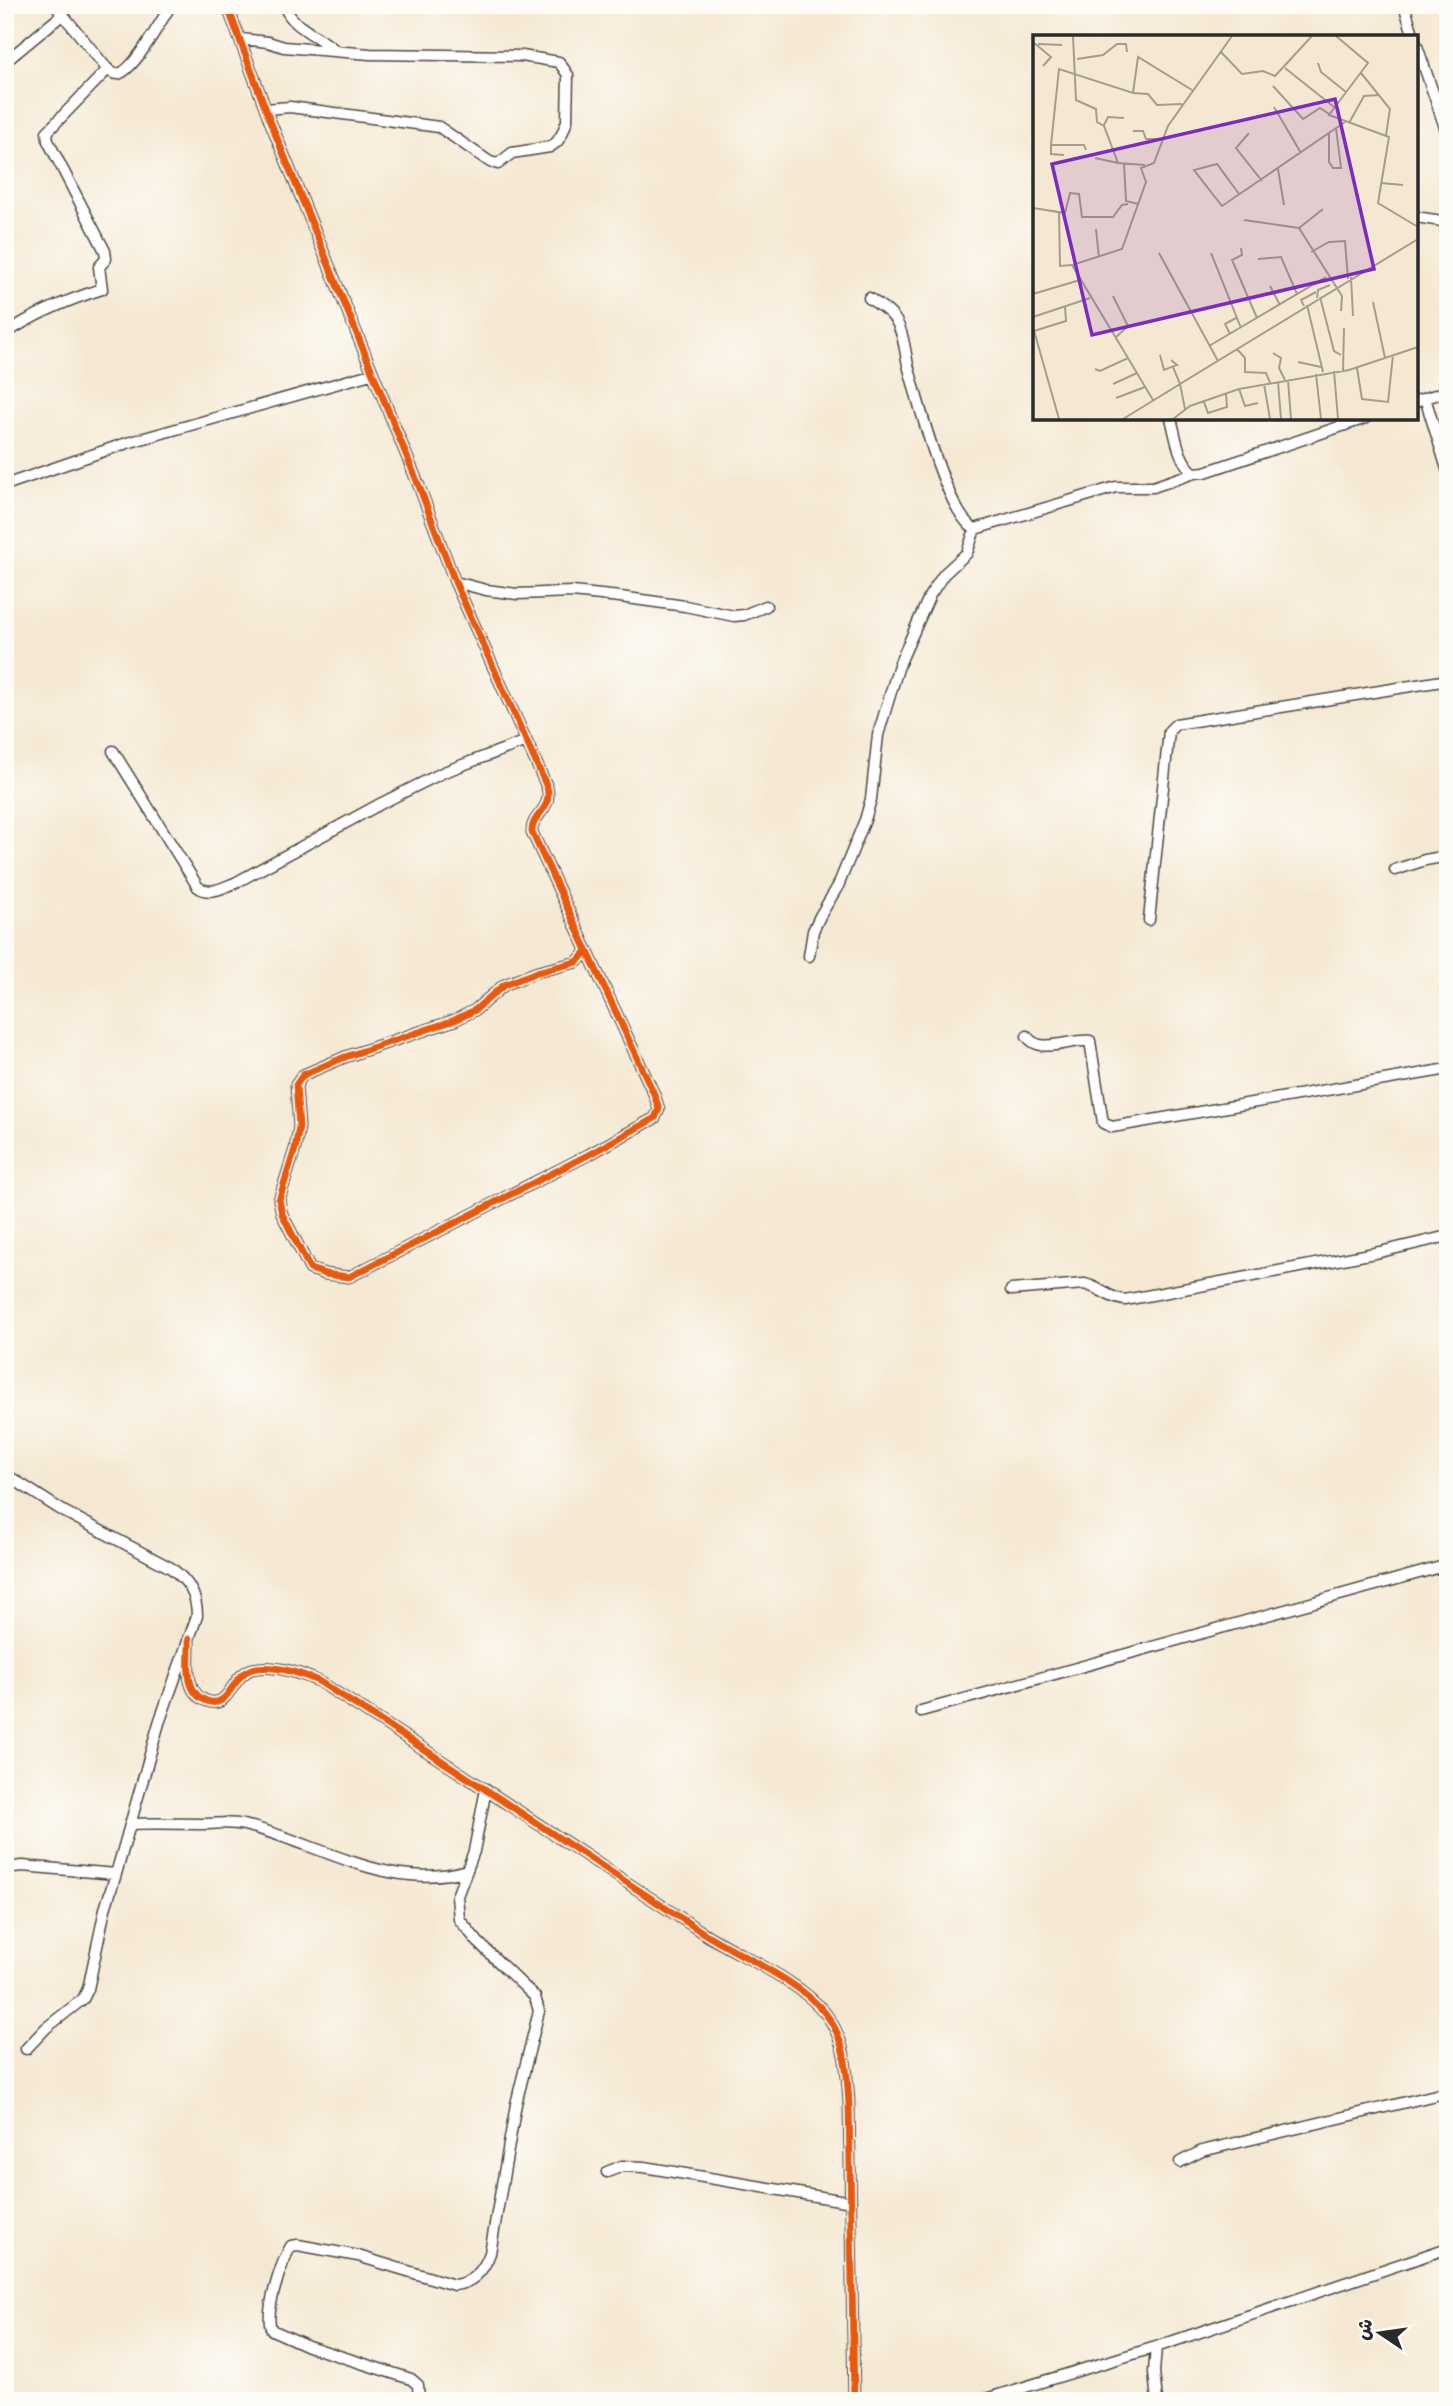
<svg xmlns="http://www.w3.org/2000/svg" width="1453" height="2406" font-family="Mali,'Playpen Sans Arabic',sans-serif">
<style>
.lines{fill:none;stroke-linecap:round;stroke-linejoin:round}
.minor-casing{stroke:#494744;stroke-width:13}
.minor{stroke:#fff;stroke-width:10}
.cycleway-casing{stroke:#fdfcf7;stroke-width:11}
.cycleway{stroke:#e8590c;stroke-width:7}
.inset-road{fill:none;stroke:#a49c8f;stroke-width:2}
.view{fill:#7b2cbf;fill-opacity:0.15;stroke:#7b2cbf;stroke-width:3.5}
.inset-edge{fill:none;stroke:#2b2b2b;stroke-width:3.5}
</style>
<rect width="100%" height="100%" fill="#fdfcf7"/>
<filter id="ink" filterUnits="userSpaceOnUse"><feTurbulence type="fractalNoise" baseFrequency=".0143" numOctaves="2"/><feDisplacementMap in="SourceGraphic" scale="14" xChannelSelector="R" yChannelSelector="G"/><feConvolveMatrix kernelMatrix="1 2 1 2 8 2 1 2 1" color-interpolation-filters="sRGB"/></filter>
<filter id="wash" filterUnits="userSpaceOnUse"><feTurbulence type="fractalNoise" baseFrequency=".00686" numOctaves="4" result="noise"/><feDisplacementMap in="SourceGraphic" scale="28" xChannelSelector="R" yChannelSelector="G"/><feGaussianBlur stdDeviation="1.57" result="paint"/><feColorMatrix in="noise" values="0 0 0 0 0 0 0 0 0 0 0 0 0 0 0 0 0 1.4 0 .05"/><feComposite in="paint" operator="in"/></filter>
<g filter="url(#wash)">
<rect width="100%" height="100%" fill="#f5e8d2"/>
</g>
<g filter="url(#ink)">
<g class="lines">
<defs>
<path id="minor" d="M55 5 104 65C108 69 111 74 117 74 133 73 162 19 171 5
M227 5 270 121 419 486 455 582 547 787C553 811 531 814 532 832L654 1094 659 1109 655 1118 588 1155 349 1277 325 1274 310 1269 282 1214 279 1200 295 1149 299 1127 296 1085 303 1075 345 1057 455 1020 475 1010 504 985 537 972 577 962 587 951
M284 5C292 28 318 35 336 51
M1404 5 1414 37
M241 39 268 42 284 47 370 54 522 56 559 62 568 75 567 121 562 134 557 142 550 147 512 153 498 164 490 162 439 127 290 107 266 109
M1416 43 1448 136
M5 62 62 15
M1416 217 1448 222
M869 298C877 304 888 310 894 318 903 329 905 351 908 365 917 397 947 516 975 529L1116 487H1153L1194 473 1205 472 1366 418
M5 334C35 313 68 300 102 289L99 267 106 259 105 251 48 141 47 132 108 69
M1425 398 1448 472
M1416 401 1448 391
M1171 418C1176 437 1178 460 1194 473
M5 485 127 443 371 374
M455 582 486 590 517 594 572 592 620 597 685 606 734 616 744 615 766 606
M113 751 198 887C210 896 223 887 235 883L382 803 444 772 526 741
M1395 870 1425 860 1448 856
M1149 920 1169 731 1176 724 1448 680
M809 956 813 931 820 916 838 886 865 820 871 799 878 735 899 665 930 595 944 574 967 553 975 529
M1027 1036C1039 1056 1072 1038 1090 1041L1103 1123 1112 1127 1448 1069
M1011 1290 1084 1284C1100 1287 1109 1299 1125 1300L1380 1252 1448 1236
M5 1474 63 1511 171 1568C188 1581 197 1594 197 1616L159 1723 116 1874 22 1866 5 1868
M189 1639C190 1659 182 1693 207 1701 215 1704 221 1702 226 1696 234 1687 239 1673 252 1669 274 1664 300 1673 320 1682 448 1764 574 1848 702 1932 739 1956 798 1979 825 2013 846 2039 847 2072 849 2104L854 2401
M921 1711 1448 1565
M131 1824C157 1823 182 1824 207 1824 219 1823 232 1822 244 1825 318 1842 389 1893 467 1870L474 1851 486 1789
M26 2049 46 2028 83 1999 88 1989 105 1909 116 1874
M1180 2162 1202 2151 1448 2092
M607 2172 622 2166 644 2167 851 2202
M1156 2347 1154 2372 1157 2401
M419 2401 418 2385 411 2379 308 2346 272 2330C263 2315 282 2261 291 2246L298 2245 358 2256 454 2285C473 2283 484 2270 490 2253L516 2104 539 2011 535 1997 478 1942 459 1919 457 1896 467 1870
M979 2401 1156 2347 1448 2248"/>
</defs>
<use href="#minor" class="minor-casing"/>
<use href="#minor" class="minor"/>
<defs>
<path id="cycleway" d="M227 5 270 121 419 486 455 582 547 787C553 811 531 814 532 832L654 1094 659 1109 655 1118 588 1155 349 1277 325 1274 310 1269 282 1214 279 1200 295 1149 299 1127 296 1085 303 1075 345 1057 455 1020 475 1010 504 985 537 972 577 962 587 951
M189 1639C190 1659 182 1693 207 1701 215 1704 221 1702 226 1696 234 1687 239 1673 252 1669 274 1664 300 1673 320 1682 448 1764 574 1848 702 1932 739 1956 798 1979 825 2013 846 2039 847 2072 849 2104L854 2401"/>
</defs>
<use href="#cycleway" class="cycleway-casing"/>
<use href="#cycleway" class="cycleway"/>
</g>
</g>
<g transform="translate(1033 35)">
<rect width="385" height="385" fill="#f5e8d2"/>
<path class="inset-road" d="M40 1 43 65 63 74 64 87 71 91 85 128 112 130M303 1 335 28 296 80 356 102 345 168 385 192M0 7 18 22 10 31M5 9 29 10M187 16 209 39 230 36 242 41 279 1M44 24 70 20 84 9H93L94 17M285 28 288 37 313 57M252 33 301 72M328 38 357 74 353 100M240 51 270 84 287 73 296 79M100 58 115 59 124 70 149 69M241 72 268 118M316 88 331 61 347 60M71 90 75 82 91 83M100 96H110L113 104H129M216 98 203 113 229 146M296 98V127L300 133H308L303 93M18 110V119L31 120M53 115 51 110H18L26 34 100 58 105 22 159 55M62 123 85 128M91 129 93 166 105 169M245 134 251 170M348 148 370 150M206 159 184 129 161 135 189 171 312 87M0 173 32 178 37 158 46 159 49 182H80L89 170 95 169M26 178 27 231 39 230M211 185 266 193 309 261 308 276M266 193 290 174M63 194 66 223M208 213 209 220 199 225 224 283M278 217 296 207 312 206 315 244M126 218 185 326M178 218 208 293M225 224 248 222 264 259M318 242 320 281M237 251 247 270M0 259 47 245M80 261 95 291 82 303M287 262 301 316 308 320M284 263 285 255 297 250M340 267 352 323M274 270 290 337M271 271 268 265 283 257M0 282 57 263M0 292 26 384M1 296 33 286 32 272M197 299 192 289 203 283M176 311 293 242M204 314 212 323V337L233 338 237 348M240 318 248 323 246 333 252 345M127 320 131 335 144 330 138 325M95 323 39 230 89 214 113 147 108 133 121 128 135 91 199 1M265 327 288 332M324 333 329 364 355 367 360 320M62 334 67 336 95 323 120 365M301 336 305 384M310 336 311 293M283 339 288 384M255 345 258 384M245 347 248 384M80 349 104 338M231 349 237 384M206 354 212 371 225 368M83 363 112 352M171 367 175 378 194 372 193 359M152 374 147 349 385 204M90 384 147 349 140 332M140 384 157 371 206 354 316 335 385 312"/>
<path class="view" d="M302 64 341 234 59 300 19 129Z"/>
<rect width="385" height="385" class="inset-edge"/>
</g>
<rect width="1453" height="2406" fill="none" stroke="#fdfcf7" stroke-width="28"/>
<g transform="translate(1380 2333) rotate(283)" stroke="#fdfcf7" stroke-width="5" paint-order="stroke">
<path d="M0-5L12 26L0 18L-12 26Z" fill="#2b2b2b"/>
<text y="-10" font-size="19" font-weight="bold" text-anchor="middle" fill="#2b2b2b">ش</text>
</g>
</svg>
